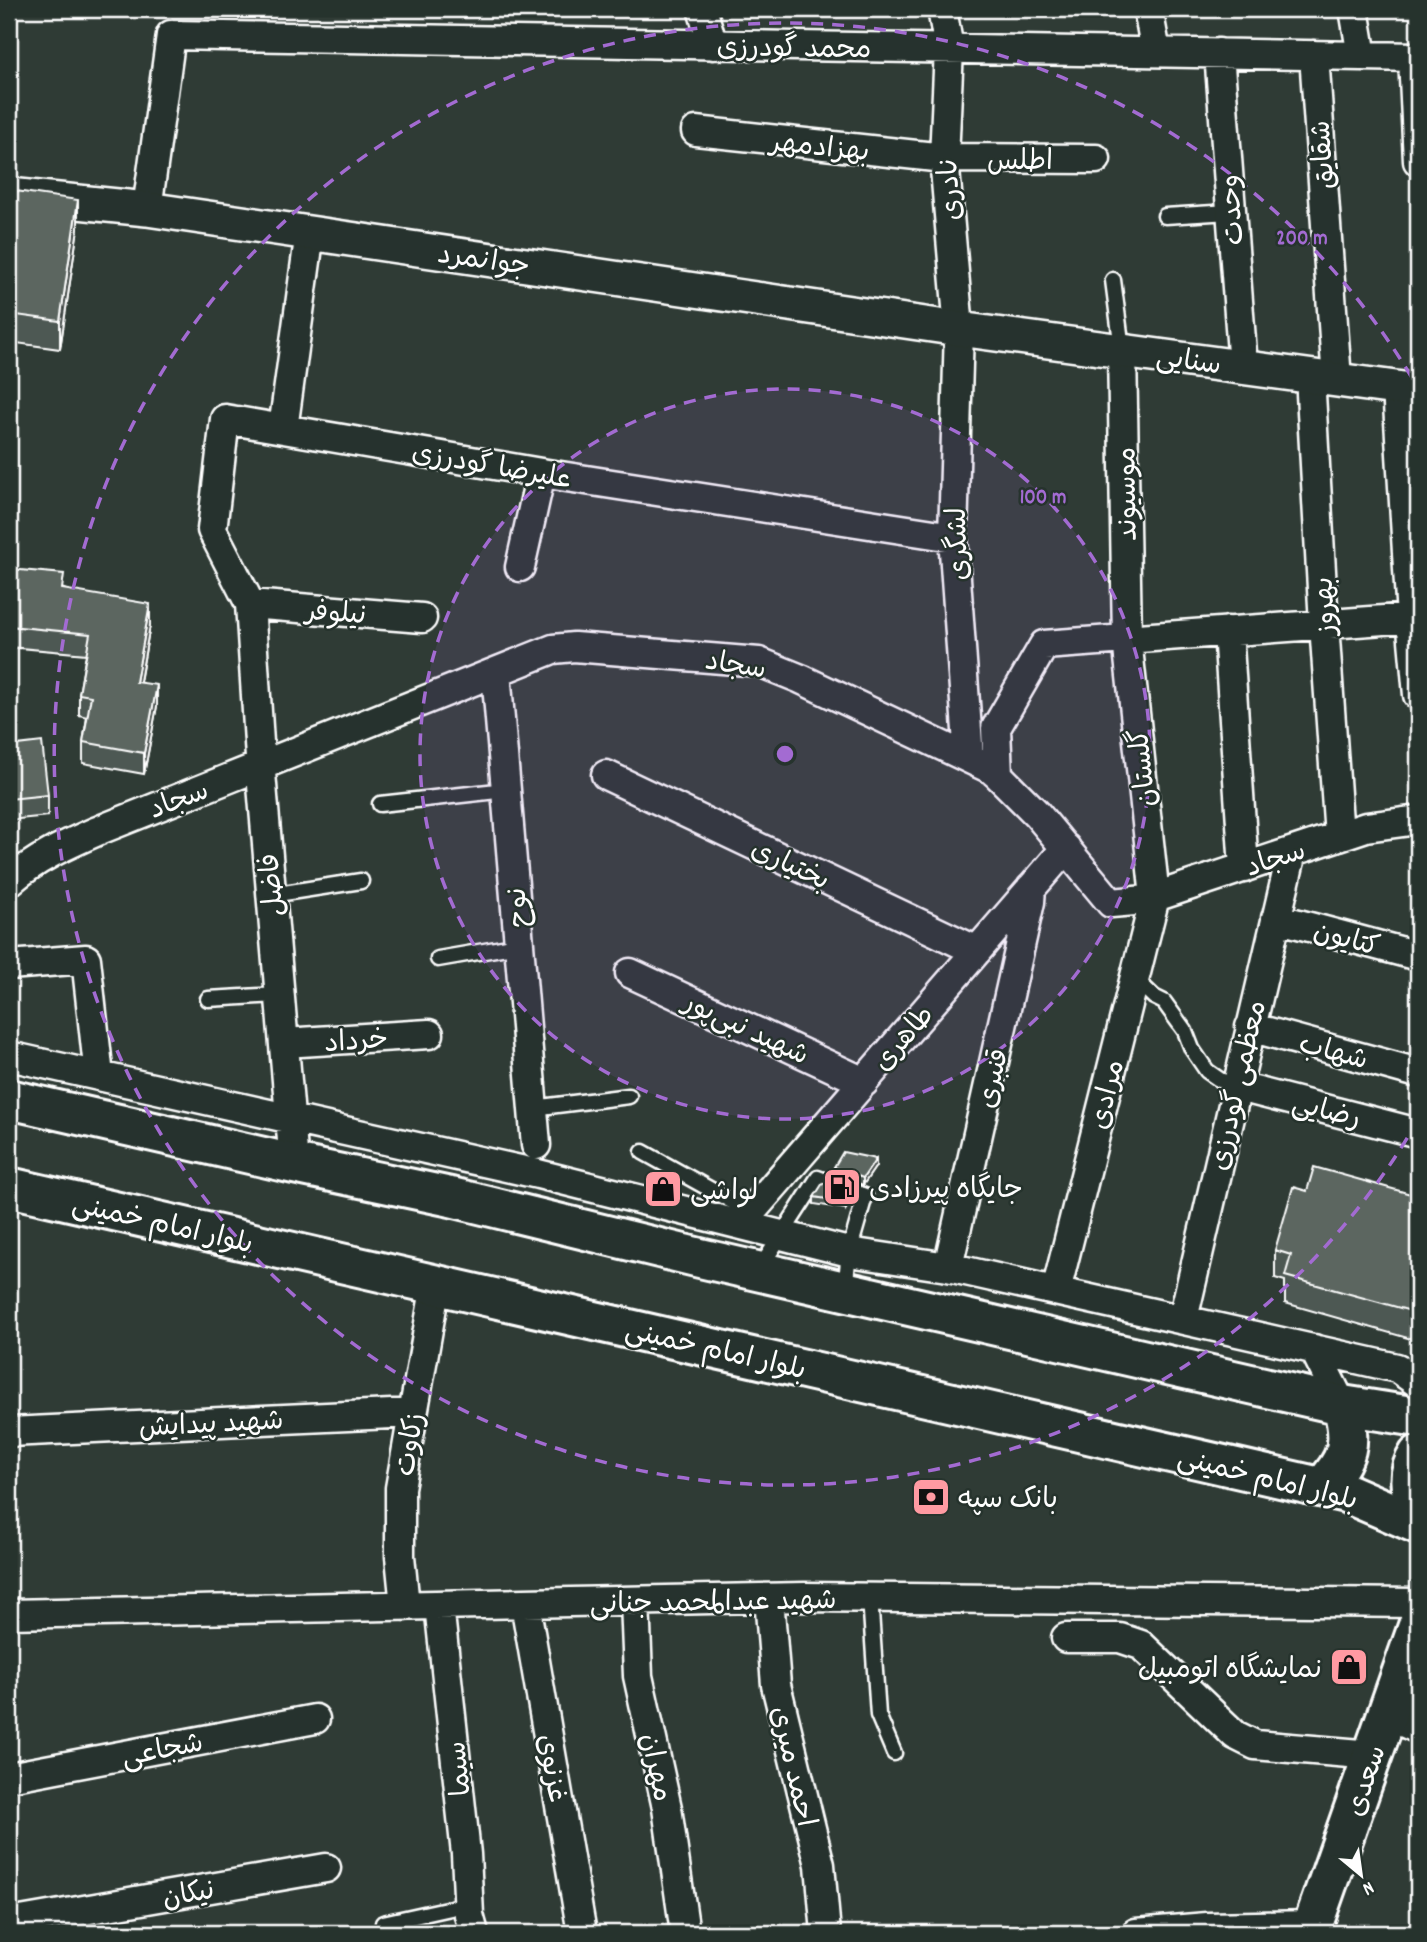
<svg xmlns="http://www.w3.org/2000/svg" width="1427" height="1942" font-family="Dekko,'Playpen Sans Arabic',sans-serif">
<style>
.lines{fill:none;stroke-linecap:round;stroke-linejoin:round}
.service-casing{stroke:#fff;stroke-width:19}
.minor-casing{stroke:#fff;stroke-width:33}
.tertiary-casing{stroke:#fff;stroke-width:38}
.secondary-casing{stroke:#fff;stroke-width:44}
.service{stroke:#26332d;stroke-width:14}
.minor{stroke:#26332d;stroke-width:28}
.tertiary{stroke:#26332d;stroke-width:33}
.secondary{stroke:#26332d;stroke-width:38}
.wall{fill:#4e5853;stroke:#fff;stroke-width:2}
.shaded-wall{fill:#404744;stroke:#fff;stroke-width:2}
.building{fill:#5b6661;stroke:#fff;stroke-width:2}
.ring{fill:none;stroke:#a36bd2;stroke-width:3.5;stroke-dasharray:12 9}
.labels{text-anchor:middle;stroke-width:5;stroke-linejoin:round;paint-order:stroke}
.street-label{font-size:28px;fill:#fff;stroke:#26332d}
.poi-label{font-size:28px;fill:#fff;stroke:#26332d;text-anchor:start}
.centre{fill:#a36bd2;stroke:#26332d;stroke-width:3.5}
.ring-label{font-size:21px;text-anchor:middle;font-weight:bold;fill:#a36bd2;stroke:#26332d;stroke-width:5;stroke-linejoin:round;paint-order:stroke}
</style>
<rect width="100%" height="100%" fill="#2f3b35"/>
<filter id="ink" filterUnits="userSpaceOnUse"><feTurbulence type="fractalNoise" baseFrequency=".0143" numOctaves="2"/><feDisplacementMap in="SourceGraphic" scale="14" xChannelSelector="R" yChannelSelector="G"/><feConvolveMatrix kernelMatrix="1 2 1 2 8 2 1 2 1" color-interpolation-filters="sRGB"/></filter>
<g filter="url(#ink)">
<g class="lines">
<defs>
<path id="service" d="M1165 216 1230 212
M1113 280 1122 349
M380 804 506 790
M271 895 361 881
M438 959 519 945
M1134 978 1154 997 1164 1002 1185 1031 1192 1049 1207 1071 1220 1080 1235 1086
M208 999 279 995
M533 1108 629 1096
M643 1152 751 1212
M760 1268 818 1178 865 1196 849 1252 845 1290
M870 1597 878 1715 894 1753
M383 1923 469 1904"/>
<path id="minor" d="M702 9 713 45
M942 9 949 49 944 158 959 329 953 537 969 758
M1148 9 1156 52
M1354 9 1362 56
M1219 53 1243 366
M1314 55 1337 380
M1413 57 1418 161
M696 131 944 158 1096 159
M147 209 171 35 1418 57
M1310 376 1324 624 1339 836
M1397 388 1411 618 1418 695
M283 429 310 232
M520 567 541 473
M250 604 422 618
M1228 631 1244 868
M496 672 536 1145
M606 775 977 951
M998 775 996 728 1044 645 1411 618
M9 882C37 857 68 844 102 829L553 649 574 647 759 662 801 679 991 769 998 775 1037 814 1111 903 1146 900 1366 827 1418 820
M1276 918 1418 956
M9 965 86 959 99 1076
M630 973 864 1082
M1250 1027 1418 1073
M284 1043 429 1034
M9 1056 538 1174 849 1252 948 1267 1397 1368 1418 1383
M1235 1086 1418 1133
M294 1164 261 773 250 604 212 530 225 419 541 473 953 537
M738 1224 751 1212 1066 848
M948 1267 1030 902 1031 888
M1056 1291 1155 897 1127 639 1122 349
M1183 1319 1292 852
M1314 1349 1342 1405
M9 1432 413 1413
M769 1598 776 1685 820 1865 826 1933
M635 1601 638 1676 667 1808 685 1933
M525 1603 582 1933
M439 1605 466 1854 469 1915 474 1933
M405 1606 400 1556V1488L436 1284
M9 1614 805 1597 1418 1603
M1066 1638H1120L1141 1645 1235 1735 1255 1745 1373 1755
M1387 1715 1418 1729
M9 1777 315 1719
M9 1923 326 1868
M1136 1933 1207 1927 1313 1925"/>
<path id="tertiary" d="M9 195 147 209 959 329 1418 391"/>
<path id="secondary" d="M9 1099 294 1164 451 1197 700 1258 1342 1405 1418 1417
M9 1187 1346 1493 1418 1524
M1418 1455C1406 1473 1410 1494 1418 1513
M1322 1487C1348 1460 1353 1442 1342 1405
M1310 1933 1418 1626"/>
</defs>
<use href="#service" class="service-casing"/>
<use href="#minor" class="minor-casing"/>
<use href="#tertiary" class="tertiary-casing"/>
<use href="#secondary" class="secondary-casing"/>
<use href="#service" class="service"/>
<use href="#minor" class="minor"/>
<use href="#tertiary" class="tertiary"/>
<use href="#secondary" class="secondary"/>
</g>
<path class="wall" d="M9 190 78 228 60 349 9 342Z
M9 569 64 589 150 625 140 682 157 706 144 774 83 763V742L87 717 79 715V694L86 654 9 647Z
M9 746 48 795V816L9 820Z
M876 1166 863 1185 834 1174V1167Z
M1418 1196V1341L1285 1303V1281L1275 1278V1250Z
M814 1197 851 1201 846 1209 814 1204Z"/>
<path class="shaded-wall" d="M78 200V228L60 349V321Z
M150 604V625L136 703V682Z
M157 685V706L144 774V753Z
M876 1159V1166L863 1185V1178Z
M851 1194V1201L846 1209V1202Z"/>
<path class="building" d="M9 190 78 200 60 321 9 314Z
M9 569 64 574 62 589 150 604 136 682 157 685 144 753 83 742 91 696 79 694 90 634 9 626Z
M42 742 48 795 9 799V746Z
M843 1152 876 1159 863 1178 834 1167Z
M1314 1167 1418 1196V1313L1285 1276 1291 1255 1275 1250 1293 1187 1307 1191Z
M823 1183 851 1194 846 1202 814 1197Z"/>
</g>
<circle cx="785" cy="754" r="365" fill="#a36bd2" fill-opacity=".12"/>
<g class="ring">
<circle cx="785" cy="754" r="365"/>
<path d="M1418 1120A731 731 0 1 1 1418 388"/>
</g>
<defs>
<symbol id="fuel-square" viewBox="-11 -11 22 22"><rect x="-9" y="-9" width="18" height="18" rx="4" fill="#ff9aa2" stroke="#26332d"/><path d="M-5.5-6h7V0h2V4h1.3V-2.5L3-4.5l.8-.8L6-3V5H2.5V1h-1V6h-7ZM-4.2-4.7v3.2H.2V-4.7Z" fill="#111"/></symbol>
<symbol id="shop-square" viewBox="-11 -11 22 22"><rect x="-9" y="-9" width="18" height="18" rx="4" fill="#ff9aa2" stroke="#26332d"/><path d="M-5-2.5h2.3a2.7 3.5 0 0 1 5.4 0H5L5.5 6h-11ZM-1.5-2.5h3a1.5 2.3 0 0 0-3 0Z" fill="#111"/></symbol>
<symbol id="bank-square" viewBox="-11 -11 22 22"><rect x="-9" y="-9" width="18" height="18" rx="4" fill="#ff9aa2" stroke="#26332d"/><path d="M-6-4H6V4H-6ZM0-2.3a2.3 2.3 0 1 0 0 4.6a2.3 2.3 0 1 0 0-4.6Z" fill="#111"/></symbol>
</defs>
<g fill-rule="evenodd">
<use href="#fuel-square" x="820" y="1165" width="44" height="44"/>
<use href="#shop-square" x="641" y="1167" width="44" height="44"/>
<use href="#bank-square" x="909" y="1475" width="44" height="44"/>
<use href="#shop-square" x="1327" y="1645" width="44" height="44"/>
</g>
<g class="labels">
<g class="street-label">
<text transform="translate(794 46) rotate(1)" y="10">محمد گودرزی</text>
<text transform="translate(820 145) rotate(6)" y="10">بهزادمهر</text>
<text transform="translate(1321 155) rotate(-94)" y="10">شقایق</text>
<text x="1020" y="169">اطلس</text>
<text transform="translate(948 189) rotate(-94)" y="10">نادری</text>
<text transform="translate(1230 210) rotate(-94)" y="10">وحدت</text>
<text transform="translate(484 258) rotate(8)" y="10">جوانمرد</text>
<text transform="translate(1189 359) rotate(8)" y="10">سنایی</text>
<text transform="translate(492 464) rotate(10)" y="10">علیرضا گودرزی</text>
<text transform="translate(1125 494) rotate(-91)" y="10">موسیوند</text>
<text transform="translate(956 544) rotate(-92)" y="10">لشگری</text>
<text transform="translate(1323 606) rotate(-93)" y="10">بهروز</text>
<text transform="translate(336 611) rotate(4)" y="10">نیلوفر</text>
<text transform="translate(736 663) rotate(9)" y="10">سجاد</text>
<text transform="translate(1141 768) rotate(-96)" y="10">گلستان</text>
<text transform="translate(178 798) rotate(-21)" y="10">سجاد</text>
<text transform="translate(1275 857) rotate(-18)" y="10">سجاد</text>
<text transform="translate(791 863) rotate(25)" y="10">بختیاری</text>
<text transform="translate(270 885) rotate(-95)" y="10">فاضل</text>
<text transform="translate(516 908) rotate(-95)" y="10">نوح</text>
<text transform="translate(1347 937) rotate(15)" y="10">کتایون</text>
<text transform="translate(747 1027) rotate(25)" y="10">شهید نبی‌پور</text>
<text transform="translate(902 1037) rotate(-49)" y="10">طاهری</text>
<text transform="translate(356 1039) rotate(-4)" y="10">خرداد</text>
<text transform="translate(1334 1050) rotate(15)" y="10">شهاب</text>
<text transform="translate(991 1078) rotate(-77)" y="10">قنبری</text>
<text transform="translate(1236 1085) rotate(-77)" y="10">معظمی گودرزی</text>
<text transform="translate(1105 1094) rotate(-76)" y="10">مرادی</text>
<text transform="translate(1327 1109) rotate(14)" y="10">رضایی</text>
<text transform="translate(163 1222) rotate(13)" y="10">بلوار امام خمینی</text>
<text transform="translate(716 1348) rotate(13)" y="10">بلوار امام خمینی</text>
<text transform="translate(211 1422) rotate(-3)" y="10">شهید پیدایش</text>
<text transform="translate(408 1444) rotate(-80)" y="10">زکاوت</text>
<text transform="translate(1268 1477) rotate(14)" y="10">بلوار امام خمینی</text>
<text transform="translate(713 1600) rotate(-1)" y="10">شهید عبدالمحمد جنانی</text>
<text transform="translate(162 1748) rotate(-11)" y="10">شجاعی</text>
<text transform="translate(795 1766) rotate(77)" y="10">احمد میری</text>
<text transform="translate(658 1767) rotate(78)" y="10">مهران</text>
<text transform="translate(554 1768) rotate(80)" y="10">غزنوی</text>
<text transform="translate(457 1769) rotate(-96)" y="10">سیما</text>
<text transform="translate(1364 1780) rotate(-71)" y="10">سعدی</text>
<text transform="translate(188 1892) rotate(-10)" y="10">نیکان</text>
</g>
<g class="poi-label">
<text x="869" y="1197">جایگاه پیرزادی</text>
<text x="690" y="1199">لواشی</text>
<text x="958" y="1507">بانک سپه</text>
<text x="1322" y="1677" text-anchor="end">نمایشگاه اتومبیل</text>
</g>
</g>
<circle cx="785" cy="754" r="10" class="centre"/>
<g class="ring-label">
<text x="1302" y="244">200 m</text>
<text x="1043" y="503">100 m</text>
</g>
<rect width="1427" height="1942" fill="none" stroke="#26332d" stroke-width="35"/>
<rect x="18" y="18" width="1392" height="1907" fill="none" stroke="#fff" stroke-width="2.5" filter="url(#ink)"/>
<g transform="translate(1361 1875) rotate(151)" stroke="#26332d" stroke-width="5" paint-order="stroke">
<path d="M0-5L12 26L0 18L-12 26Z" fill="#ffffff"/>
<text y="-10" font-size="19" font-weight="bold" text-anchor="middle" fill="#ffffff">N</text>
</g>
</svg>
